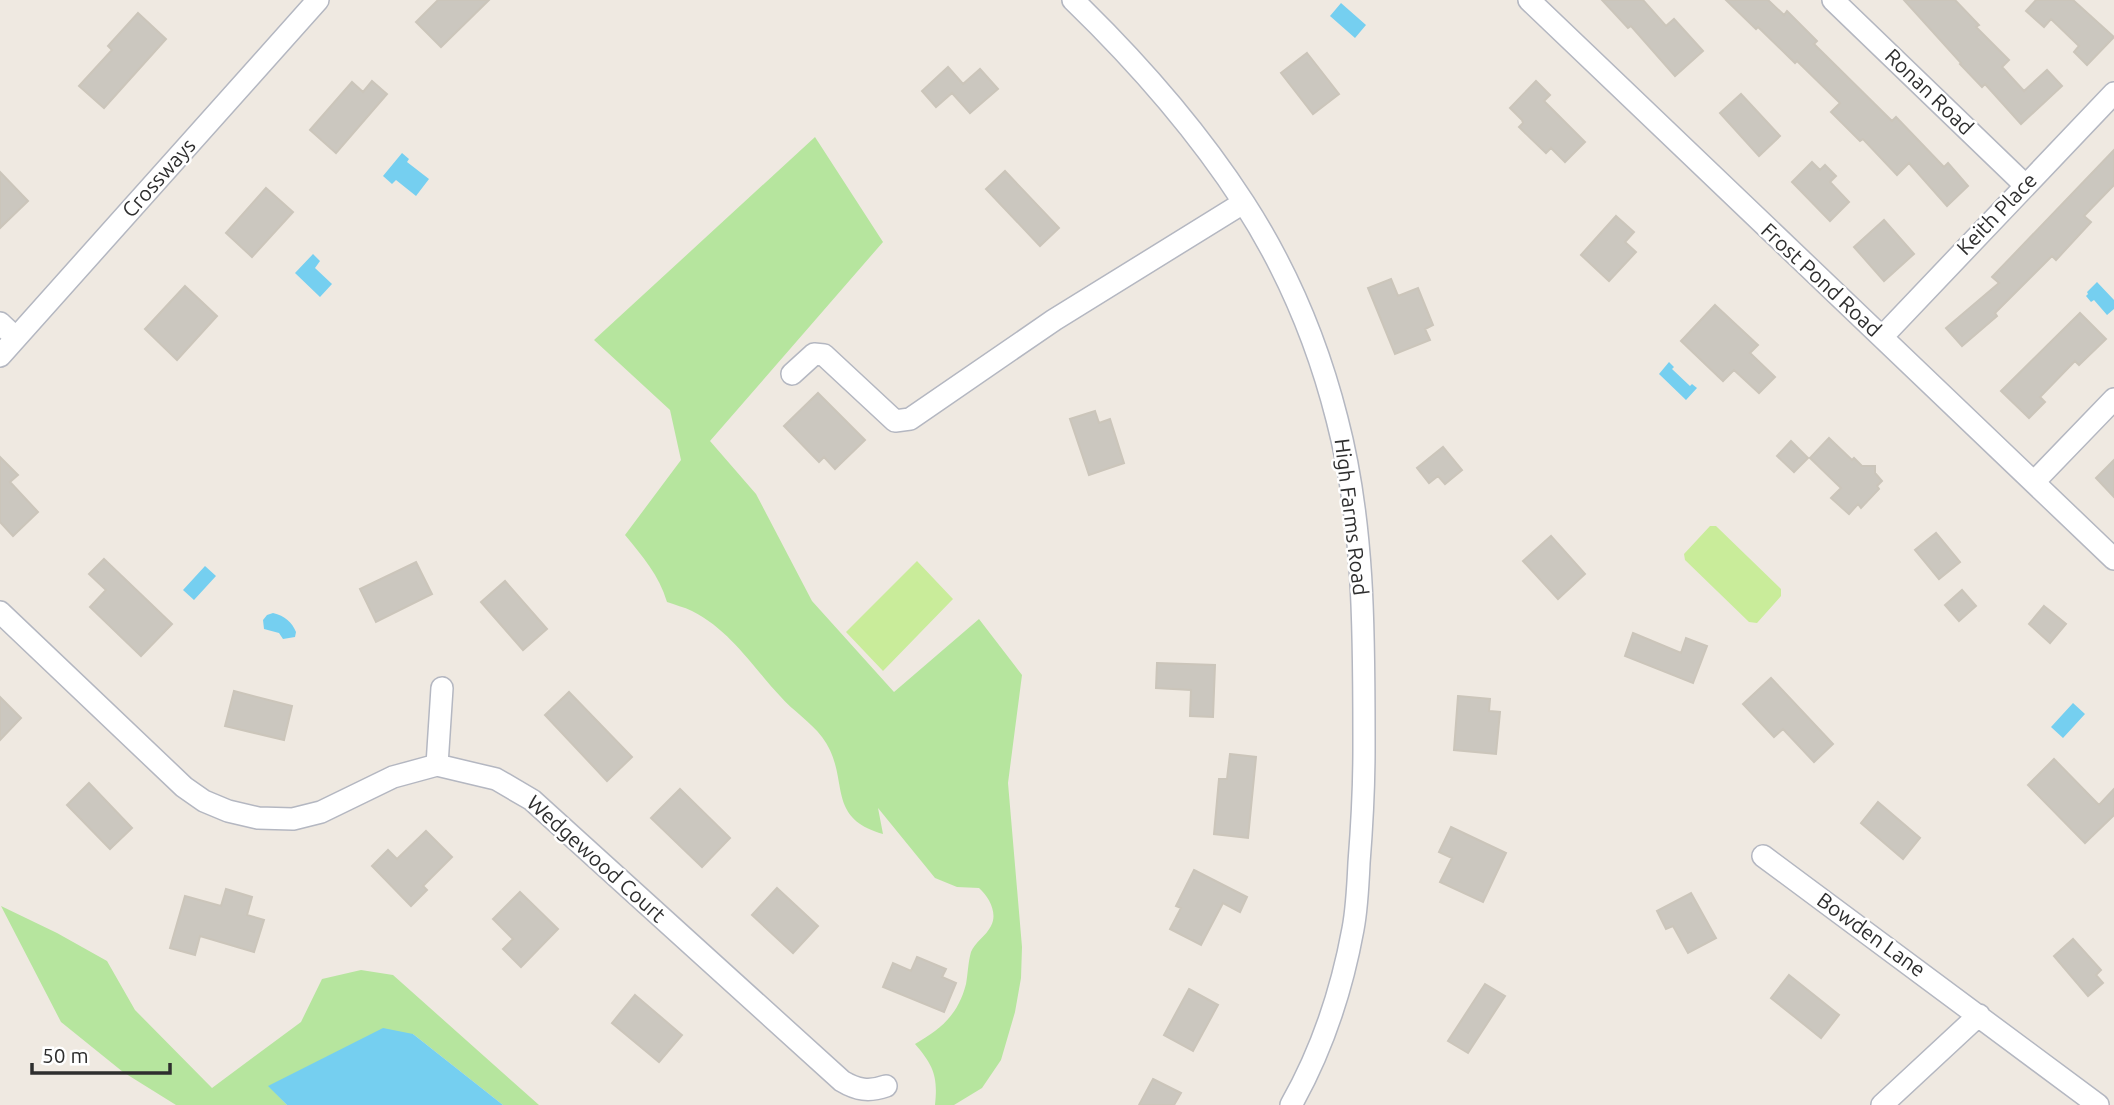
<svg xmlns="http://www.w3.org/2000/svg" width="2114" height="1105" font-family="Ubuntu,sans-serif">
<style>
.green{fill:#b6e59e}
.pitch{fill:#c9ec9a}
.water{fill:#75cff0}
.building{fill:#cbc7bf;stroke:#cbc5ba;stroke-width:2}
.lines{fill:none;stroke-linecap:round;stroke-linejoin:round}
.minor-casing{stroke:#b4b7c1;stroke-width:24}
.minor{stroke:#fff;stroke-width:21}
.labels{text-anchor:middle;stroke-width:5;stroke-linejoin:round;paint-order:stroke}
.street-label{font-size:21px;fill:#2e2e2e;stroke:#fff}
</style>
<rect width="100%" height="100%" fill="#efe9e1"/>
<path class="green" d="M815 137 883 242 710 441 756 494 812 601 894 692 979 619 1022 675 1008 783 1022 947 1021 978 1015 1012 1001 1060 982 1088 954 1105H935C938 1077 934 1066 915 1044 941 1029 958 1015 966 984 968 973 968 963 971 952 975 942 986 936 991 926 998 913 989 897 979 888L957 887 935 878 878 808 883 834C823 817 852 777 822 737 811 722 793 711 780 696 752 666 730 630 692 611 684 607 675 605 667 602 659 575 643 557 625 535L681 460 670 410 594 340Z
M1 906 57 933 107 961 135 1010 212 1088 301 1022 322 979 361 970 393 975 539 1105H503L413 1034 269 1086 287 1105H176L123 1072 61 1022Z"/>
<path class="pitch" d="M1710 526H1716L1781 589V596L1757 623 1749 622 1685 560 1684 554Z
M917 561 953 599 883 671 846 632Z"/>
<path class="water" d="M1341 3 1366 25 1355 38 1330 16Z
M402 153 409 159 407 162 429 179 416 196 396 180 392 184 383 176Z
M313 254 320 261 315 268 332 284 320 297 295 273Z
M2097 282 2114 300V309L2107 315 2094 300 2091 302 2086 296 2088 294 2087 292Z
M1669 362 1674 367 1672 369 1690 386 1692 384 1697 388 1686 400 1659 374Z
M205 566 216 576 194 600 183 590Z
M273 613C285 616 292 622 296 632L295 637 283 639 279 633 264 629 263 620 267 615Z
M2073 703 2085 714 2063 738 2051 727Z
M383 1028 413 1034 503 1105H287L268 1086Z"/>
<path class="building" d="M438 0H489L441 47 416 22Z
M1602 0H1643L1666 26 1674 19 1703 51 1675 76 1631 26 1628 28Z
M1726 0H1768L1784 15 1787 11 1817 41 1814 44 1892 121 1896 117 1944 167 1948 163 1968 186 1947 206 1909 163 1897 175 1863 139 1860 141 1831 112 1840 103 1797 61 1795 63 1758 27 1756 29Z
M1904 0H1955L1979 25 1976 27 2009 60 2002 67 2024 91 2047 70 2062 86 2021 124 1985 84 1982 87 1960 64 1961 63Z
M2036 0H2073L2114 37 2087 65 2074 52 2079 46 2051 19 2044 27 2026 11Z
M138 13 166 39 104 108 79 86 112 50 108 46Z
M1307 53 1339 94 1313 114 1281 73Z
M948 67 963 84 980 69 998 89 970 113 952 93 936 107 922 91Z
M372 81 387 94 336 153 310 130 352 82 363 92Z
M1536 81 1550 95 1544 101 1585 142 1565 162 1551 148 1546 153 1519 127 1523 123 1522 120 1510 108Z
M1741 94 1780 136 1759 156 1720 113Z
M2114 150V185L2084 216 2091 222 2056 260 2052 256 1995 313 1997 316 1962 346 1946 328 1999 283 1992 277Z
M1812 162 1820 170 1825 165 1836 176 1830 182 1849 202 1830 221 1792 182Z
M1005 171 1059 228 1040 246 986 189Z
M0 172 28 201 0 228Z
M266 188 293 212 252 257 226 233Z
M1616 216 1634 232 1625 242 1636 252 1609 281 1581 255Z
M1884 220 1914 254 1884 281 1854 247Z
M1391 279 1398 296 1418 288 1433 325 1425 329 1430 340 1395 354 1368 288Z
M185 286 217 316 177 360 145 329Z
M1715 305 1758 345 1750 353 1775 377 1759 393 1734 370 1723 381 1681 341Z
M2080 313 2106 339 2079 365 2075 361 2040 397 2045 402 2029 418 2001 391Z
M818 393 865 440 835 469 824 457 819 462 784 426Z
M1095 411 1099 423 1110 419 1124 463 1089 475 1070 419Z
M1829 438 1852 460 1854 458 1862 466H1875V473L1882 481 1877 486 1879 489 1861 508 1858 504 1849 514 1831 498 1841 488 1810 458Z
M1791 441 1808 458 1794 472 1777 456Z
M1443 447 1462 470 1445 484 1438 476 1429 483 1417 468Z
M0 457 18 475 10 482 38 512 13 536 0 522Z
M2114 460V497L2096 478Z
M1936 533 1960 562 1939 579 1915 550Z
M1551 536 1585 574 1558 599 1523 561Z
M104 559 172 624 141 656 90 607 106 590 89 574Z
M416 562 432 594 376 622 360 589Z
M505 581 547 629 523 650 481 602Z
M1962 590 1976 606 1959 621 1945 605Z
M2044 606 2066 624 2050 643 2029 624Z
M1633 633 1681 653 1686 638 1707 646 1693 683 1625 656Z
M1157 663 1215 665 1213 717 1190 716 1191 690 1156 688Z
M1771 678 1833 744 1814 762 1783 729 1774 737 1743 704Z
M234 691 292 706 284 740 225 726Z
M569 692 632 757 607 781 545 715Z
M1458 696 1490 699 1489 711 1500 712 1496 754 1454 750Z
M0 697 21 718 0 740Z
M1230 754 1256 757 1248 838 1214 834 1219 779H1227Z
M2054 759 2099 805 2114 789V815L2085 843 2028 785Z
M89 783 132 828 110 849 67 805Z
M680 789 730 838 702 867 651 818Z
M1878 802 1920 838 1903 859 1861 823Z
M1451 827 1506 853 1483 902 1440 882 1452 858 1439 852Z
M426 831 452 857 423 886 427 890 411 906 372 866 388 850 397 859Z
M1194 870 1247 897 1240 912 1223 903 1201 945 1170 929 1181 908 1176 906Z
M777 888 818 926 793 953 752 915Z
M226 889 252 897 247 915 264 920 254 952 200 936 195 955 170 948 185 896 221 906Z
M520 892 558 929 521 967 503 949 513 939 493 919Z
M1691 893 1716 938 1688 953 1673 926 1666 929 1657 911Z
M2073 939 2101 970 2096 975 2103 983 2088 996 2054 956Z
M917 957 946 969 942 977 956 983 944 1012 883 987 893 963 911 971Z
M1789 975 1839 1015 1821 1038 1771 998Z
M1485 984 1505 996 1468 1053 1448 1041Z
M1189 989 1218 1005 1193 1051 1164 1035Z
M635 995 682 1035 659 1062 612 1023Z
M1153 1079 1181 1093 1174 1105H1139Z"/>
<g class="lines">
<defs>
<path id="minor" d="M1073 0C1136 61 1196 129 1244 203 1286 268 1318 344 1337 419 1365 526 1364 638 1364 749 1364 787 1362 825 1359 863 1358 885 1357 908 1353 929 1342 989 1321 1052 1291 1105
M1529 0 2114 559
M1833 0 2025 185
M0 323 16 338
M1882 337 2114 93
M0 356 318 0
M792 374 814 354 824 355 895 421 910 419 1054 320 1243 203
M2034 482 2114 399
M0 612 184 787 204 801 228 811 258 818 293 819 321 812 393 777 437 765 496 779 532 800 842 1081C857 1090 869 1092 886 1086
M437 765 442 688
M1763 856 2098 1105
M1882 1105 1979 1015"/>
</defs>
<use href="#minor" class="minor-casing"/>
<use href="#minor" class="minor"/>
</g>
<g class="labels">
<g class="street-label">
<text transform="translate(1929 92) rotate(44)" y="7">Ronan Road</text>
<text transform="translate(159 178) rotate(-48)" y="7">Crossways</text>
<text transform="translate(1997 214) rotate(-46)" y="7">Keith Place</text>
<text transform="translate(1821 280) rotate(43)" y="7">Frost Pond Road</text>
<text transform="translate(1351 517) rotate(83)" y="7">High Farms Road</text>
<text transform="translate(596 859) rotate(42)" y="7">Wedgewood Court</text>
<text transform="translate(1871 935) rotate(36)" y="7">Bowden Lane</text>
</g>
</g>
<path d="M32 1063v10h138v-10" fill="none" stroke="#2e2e2e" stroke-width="3.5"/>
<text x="42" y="1063" font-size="21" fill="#2e2e2e" stroke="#ffffff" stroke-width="5" paint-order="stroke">50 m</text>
</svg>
